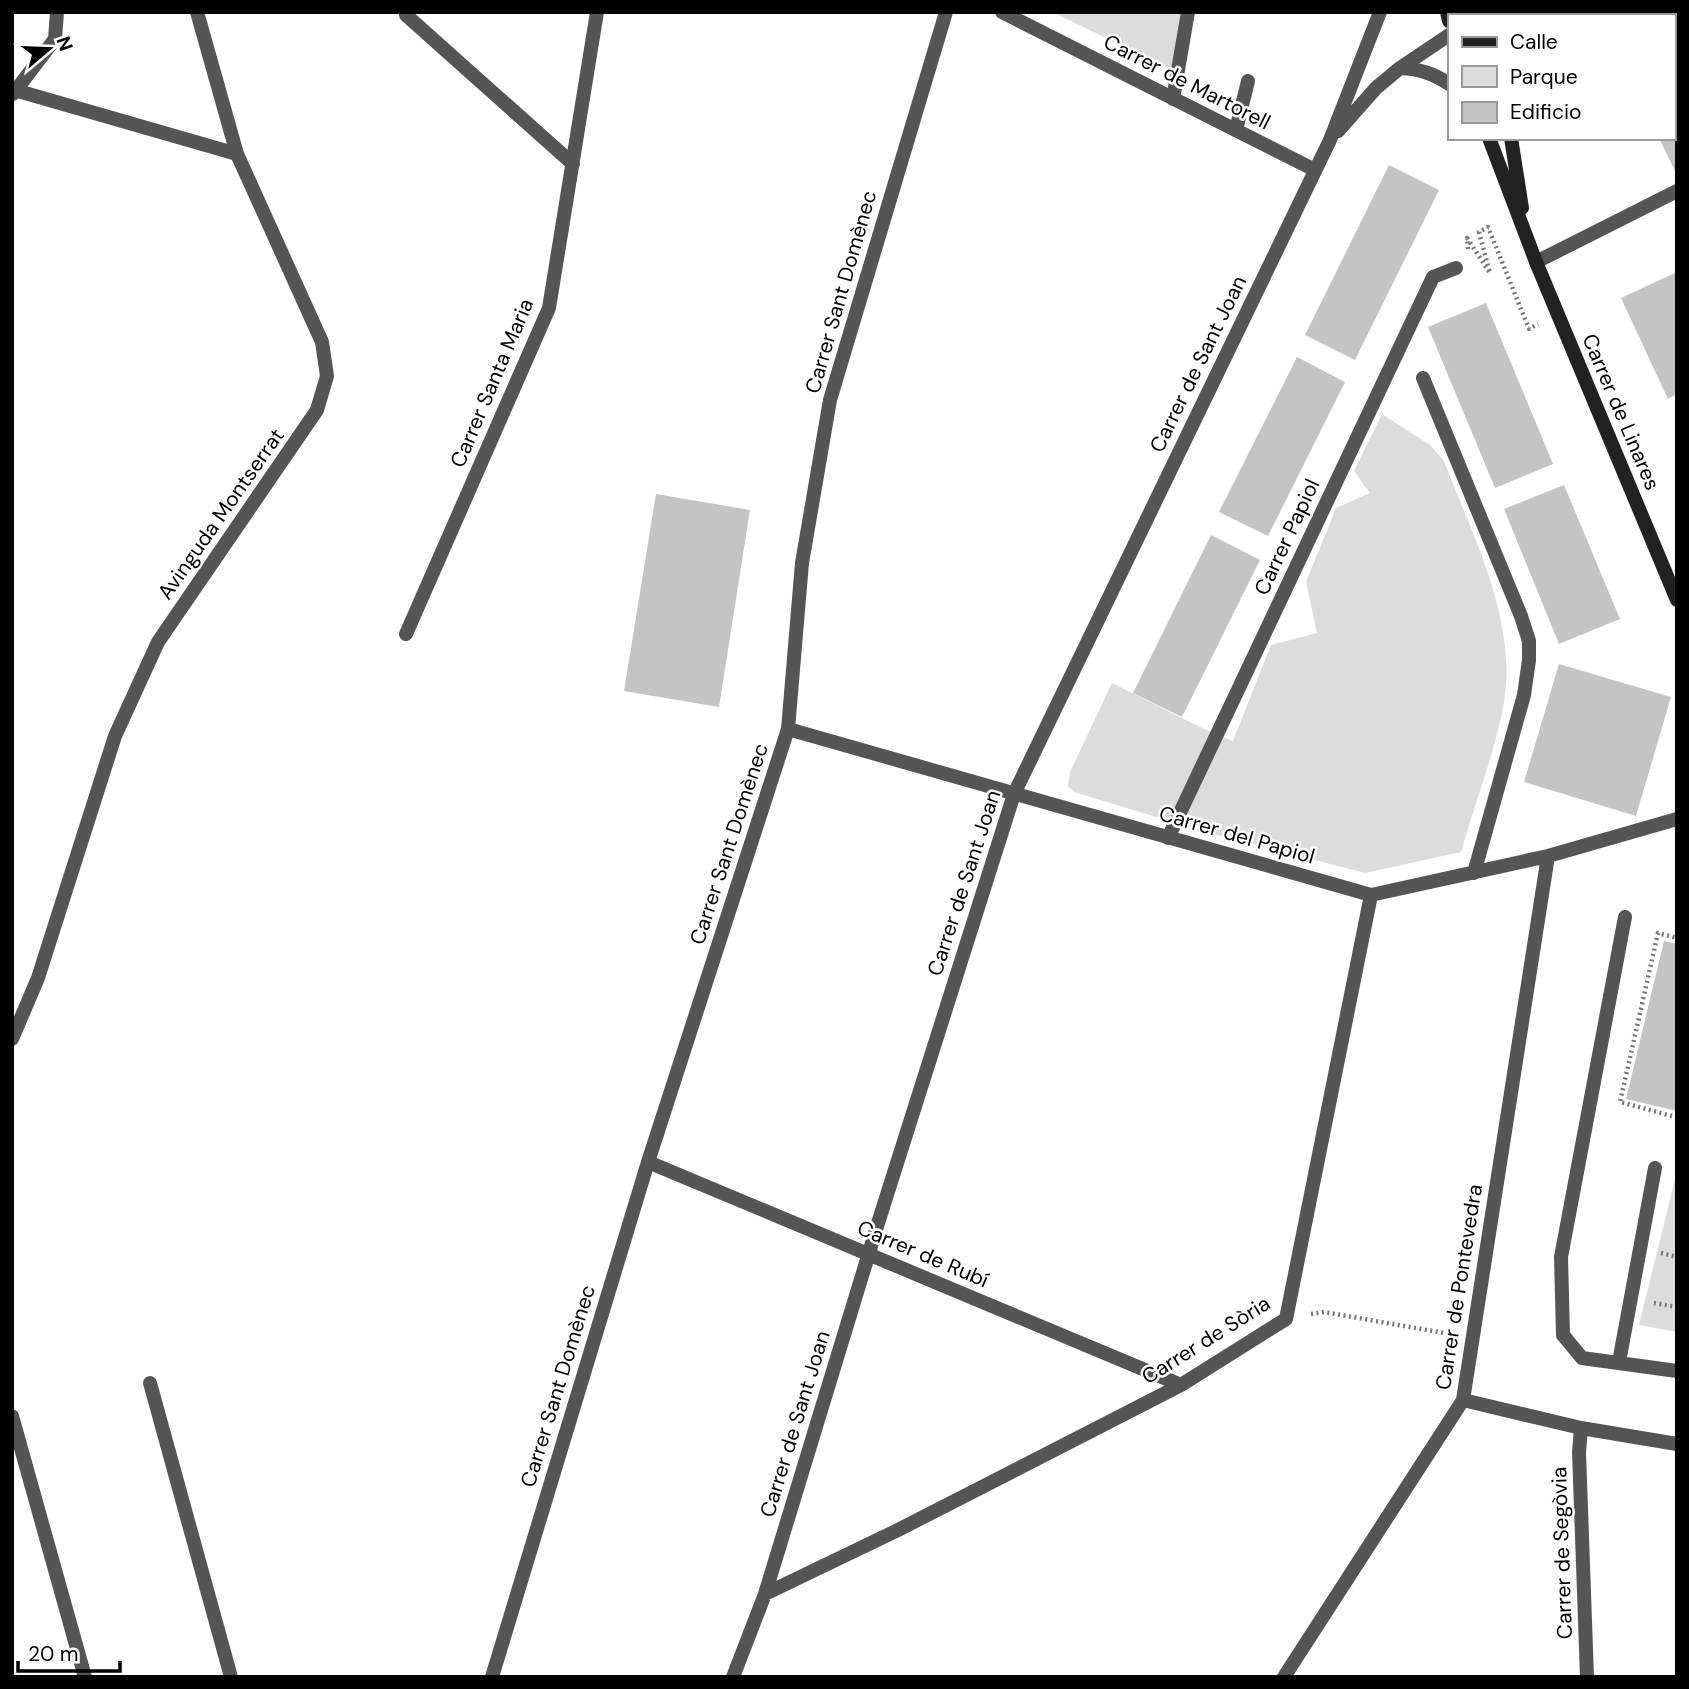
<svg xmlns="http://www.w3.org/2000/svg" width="1689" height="1689" font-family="'DM Sans',sans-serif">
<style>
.green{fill:#dcdcdc}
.building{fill:#c4c4c4}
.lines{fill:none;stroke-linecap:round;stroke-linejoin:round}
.path{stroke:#777;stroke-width:4.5;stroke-dasharray:2 3.5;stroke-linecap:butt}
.lane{stroke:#555;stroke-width:14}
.street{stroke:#555;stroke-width:14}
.secondary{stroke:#222;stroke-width:14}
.labels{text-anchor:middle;stroke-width:5;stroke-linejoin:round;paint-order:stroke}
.street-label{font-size:21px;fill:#000;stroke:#fff}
</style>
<rect width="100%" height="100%" fill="#fff"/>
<path class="green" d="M1052 12H1188L1179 73Z
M1382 414 1430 445 1444 461C1474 540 1521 626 1502 713 1492 760 1474 806 1461 852L1365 873 1199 830 1074 792 1068 786 1070 772 1112 683 1202 728 1233 741 1271 645 1317 633 1306 582 1336 508 1370 493 1354 471Z
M1677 1171V1332L1639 1325Z"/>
<path class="building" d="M1677 66V175L1659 138H1673V68Z
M1389 165 1439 190 1355 360 1305 335Z
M1677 272V394L1668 399 1621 298Z
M1486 303 1553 464 1495 488 1428 327Z
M1297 357 1345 382 1268 536 1219 512Z
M1564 485 1620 619 1559 644 1504 509Z
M656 494 750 510 719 707 624 691Z
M1211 535 1260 560 1182 717 1133 693Z
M1559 664 1671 697 1636 816 1524 782Z
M1664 941 1677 944V1111L1626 1099Z"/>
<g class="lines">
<path class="path" d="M1468 249 1467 238 1490 273 1479 232 1488 227 1529 329 1538 324
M1672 1116 1620 1102 1658 933 1677 938
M1661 1253 1677 1257
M1654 1303 1677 1307
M1311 1314 1324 1312 1450 1334"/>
<path class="lane" d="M1236 130 1248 81
M1536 262 1677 191
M1625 917 1561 1257 1563 1335 1582 1358 1677 1371
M1619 1362 1655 1168
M150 1383 231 1677
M12 1416 85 1677"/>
<path class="street" d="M406 12V15L573 164
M1002 12 1315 170
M1474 16 1479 12
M1400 68C1419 69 1433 73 1449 84
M18 91 237 154
M13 94 55 39 57 12
M1173 99 1188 12
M1338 131 1376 88 1400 68 1449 35
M1423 378 1521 616 1529 641V660L1524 695 1474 873
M406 634 549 308 597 12
M788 729 1371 895 1548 856 1677 819
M1168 838 1433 277 1456 268
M12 1039 38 978 115 736 158 642 317 410 327 376 322 342 237 154 197 12
M648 1162 1181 1385
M1463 1400 1581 1428 1677 1444
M1581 1428 1579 1452 1587 1677
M765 1594 898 1530 1181 1385 1286 1319 1371 895
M492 1677 648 1162 788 729 802 563 830 400 946 12
M733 1677 765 1594 879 1220 1014 794 1330 140 1380 12
M1284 1677 1463 1400 1548 856"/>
<path class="secondary" d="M1447 12 1449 21
M1492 12V16
M1489 138 1536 262 1677 600
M1511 138 1522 208"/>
</g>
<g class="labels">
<g class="street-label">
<text transform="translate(1187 82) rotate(27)" y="7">Carrer de Martorell</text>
<text transform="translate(841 292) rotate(-74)" y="7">Carrer Sant Domènec</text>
<text transform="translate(1198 364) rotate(-64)" y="7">Carrer de Sant Joan</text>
<text transform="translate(492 383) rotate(-67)" y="7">Carrer Santa Maria</text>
<text transform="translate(1621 412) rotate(67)" y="7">Carrer de Linares</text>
<text transform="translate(221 514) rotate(-55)" y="7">Avinguda Montserrat</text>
<text transform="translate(1287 537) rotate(-65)" y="7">Carrer Papiol</text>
<text transform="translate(1237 835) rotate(16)" y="7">Carrer del Papiol</text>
<text transform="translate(729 844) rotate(-72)" y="7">Carrer Sant Domènec</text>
<text transform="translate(964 883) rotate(-72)" y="7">Carrer de Sant Joan</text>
<text transform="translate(923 1254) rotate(23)" y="7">Carrer de Rubí</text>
<text transform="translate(1459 1287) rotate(-81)" y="7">Carrer de Pontevedra</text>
<text transform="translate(1206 1340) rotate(-32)" y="7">Carrer de Sòria</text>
<text transform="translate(558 1386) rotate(-73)" y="7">Carrer Sant Domènec</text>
<text transform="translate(795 1424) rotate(-73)" y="7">Carrer de Sant Joan</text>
<text transform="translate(1562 1553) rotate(-92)" y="7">Carrer de Segòvia</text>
</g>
</g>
<rect width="1689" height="1689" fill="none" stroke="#000000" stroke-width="28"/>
<rect x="1448" y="14" width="228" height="126" fill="#ffffff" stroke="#999999" stroke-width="2"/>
<rect x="1462" y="37" width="35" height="10" fill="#222222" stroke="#999999" stroke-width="2"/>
<text x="1510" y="49" font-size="21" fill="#000000">Calle</text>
<rect x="1462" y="66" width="35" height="21" fill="#dcdcdc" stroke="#999999" stroke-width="2"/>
<text x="1510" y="84" font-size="21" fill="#000000">Parque</text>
<rect x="1462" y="102" width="35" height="21" fill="#c4c4c4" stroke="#999999" stroke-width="2"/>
<text x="1510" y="119" font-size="21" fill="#000000">Edificio</text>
<g transform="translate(49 49) rotate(71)" stroke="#ffffff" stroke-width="5" paint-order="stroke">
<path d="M0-5L12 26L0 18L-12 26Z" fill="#000000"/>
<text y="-10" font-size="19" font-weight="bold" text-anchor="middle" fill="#000000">N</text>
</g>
<path d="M18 1661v10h102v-10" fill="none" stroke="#000000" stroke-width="3.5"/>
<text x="28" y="1661" font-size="21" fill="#000000" stroke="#ffffff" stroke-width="5" paint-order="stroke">20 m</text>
</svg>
